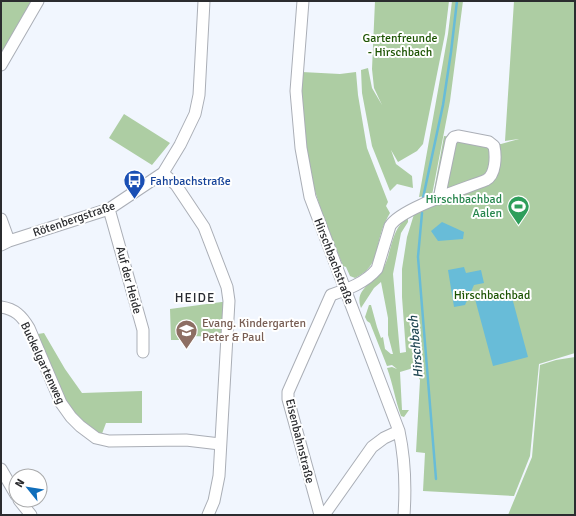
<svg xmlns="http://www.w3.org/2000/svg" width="576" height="516" font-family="Signika,sans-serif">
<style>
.green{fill:#adcda3}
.water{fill:#68bcd8}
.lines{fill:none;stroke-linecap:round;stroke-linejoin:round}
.stream{stroke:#68bcd8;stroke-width:2.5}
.minor-casing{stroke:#aaaeb6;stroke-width:13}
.minor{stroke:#fff;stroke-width:11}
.labels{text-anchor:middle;stroke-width:4;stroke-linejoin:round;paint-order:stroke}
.park-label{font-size:12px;fill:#1d5403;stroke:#fff}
.transit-label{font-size:12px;fill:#164399;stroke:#fff;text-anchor:start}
.leisure-label{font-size:12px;fill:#27864d;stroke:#fff;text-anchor:end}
.street-label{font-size:12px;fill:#2b2c2f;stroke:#fff}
.education-label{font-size:12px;fill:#785e54;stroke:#fff;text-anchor:start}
.neighbourhood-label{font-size:13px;letter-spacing:1px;fill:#292c32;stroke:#fff}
.water-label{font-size:13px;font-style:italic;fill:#1e4551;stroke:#fff}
</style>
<rect width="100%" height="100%" fill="#f1f6fe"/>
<path class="green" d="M1 1H31L1 60Z
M375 1H449L445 34 423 144 417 151 398 162 391 150 396 164 412 176 413 188 397 184 390 191 372 146 362 93 361 70 368 68 372 88 382 105 374 88 372 69Z
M452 1H463L450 101 432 195 419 197 448 34Z
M514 1H575V353L539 364 530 456 514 496 423 491 425 453 416 452 420 380 413 367 410 369 400 372 402 410H409L404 417 401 416C395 400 393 384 387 368L392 367 397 369 392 365 387 366 370 323 367 321 365 317 369 305H371L377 327 381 338 383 337 385 349 391 354H393L388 335V318L381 282 374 288 361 308C353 288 377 282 384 267 393 248 390 232 408 216V222L401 233 393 274 400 353 406 352 402 297V269L407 237 415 211 433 196 444 136 501 144 519 139 505 141Z
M302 72 340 74 356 72 358 95 367 148 388 202 386 206 390 213C387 218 384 224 382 230 375 251 378 267 355 278L350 276 346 267 343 266C333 240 322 215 314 188 303 151 301 111 302 72Z
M124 114 170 143 152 165 109 138Z
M229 301 227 337 189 336V340H171L170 309Z
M44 333 65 369 82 393 142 391V423H106L100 439 71 417 32 335Z
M575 357V515H508L532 457 540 365 556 360Z"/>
<path class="water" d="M442 222 464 232 463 239 438 241 431 231Z
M464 267 466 273 481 270 484 283 474 285 465 305 454 307 448 270Z
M510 290 528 357 493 366 475 299Z"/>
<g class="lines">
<path class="stream" d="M423 198 443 105 451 52 457 1
M422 213 418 257 436 479"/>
<defs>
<path id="minor" d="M303 1 296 91 301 148 310 197 399 431C405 459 406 486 404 515
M1 65 38 1
M163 173 176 185 204 227 227 287 229 301 219 476 214 501 208 515
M109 209 143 330V352
M1 219 9 241
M1 245 9 241 109 209 163 173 180 145 195 114 199 95 204 1
M1 307C15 309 22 316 29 328L61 403 71 417 80 426 96 438 109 441 186 440 220 444
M1 469 16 495
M19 500 31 515
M320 515 288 399V392L331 295C348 289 365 283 377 269L390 226C401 208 464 189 486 180 496 175 496 156 494 146L489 142 458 136 454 137 451 141 439 199
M324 515 372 447 384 438 399 431"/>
</defs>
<use href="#minor" class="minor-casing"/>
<use href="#minor" class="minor"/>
</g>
<defs>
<symbol id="bus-pin" viewBox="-11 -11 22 30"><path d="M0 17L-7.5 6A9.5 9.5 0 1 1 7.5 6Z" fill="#1a4fb4" stroke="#fff"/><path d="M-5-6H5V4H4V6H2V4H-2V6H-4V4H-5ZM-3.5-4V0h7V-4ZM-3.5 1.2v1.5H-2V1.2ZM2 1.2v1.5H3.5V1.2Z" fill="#fff"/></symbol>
<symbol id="stadium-pin" viewBox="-11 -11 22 30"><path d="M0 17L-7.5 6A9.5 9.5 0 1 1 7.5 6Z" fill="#2e9e5b" stroke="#fff"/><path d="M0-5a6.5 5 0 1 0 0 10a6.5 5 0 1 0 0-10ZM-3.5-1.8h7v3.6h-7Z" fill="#fff"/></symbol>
<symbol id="school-pin" viewBox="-11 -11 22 30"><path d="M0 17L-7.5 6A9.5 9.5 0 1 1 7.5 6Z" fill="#8d6e63" stroke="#fff"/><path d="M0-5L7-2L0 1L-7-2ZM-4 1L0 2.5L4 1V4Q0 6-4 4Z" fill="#fff"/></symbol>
</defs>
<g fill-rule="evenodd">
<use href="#bus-pin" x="122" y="168" width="25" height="34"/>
<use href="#stadium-pin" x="506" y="194" width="25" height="34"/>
<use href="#school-pin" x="174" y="318" width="25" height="34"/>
</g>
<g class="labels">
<g class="park-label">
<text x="400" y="42">Gartenfreunde<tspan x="400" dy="14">- Hirschbach</tspan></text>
<text x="492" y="299">Hirschbachbad</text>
</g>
<g class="transit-label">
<text x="150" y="185">Fahrbachstraße</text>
</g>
<g class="leisure-label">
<text x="502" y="203">Hirschbachbad<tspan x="502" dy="14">Aalen</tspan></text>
</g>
<g class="street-label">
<text transform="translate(74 219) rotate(-19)" y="4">Rötenbergstraße</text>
<text transform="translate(334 261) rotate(69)" y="4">Hirschbachstraße</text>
<text transform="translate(129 280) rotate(75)" y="4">Auf der Heide</text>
<text transform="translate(43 363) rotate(65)" y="4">Buckelgartenweg</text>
<text transform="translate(300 441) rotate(76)" y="4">Eisenbahnstraße</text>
</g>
<g class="education-label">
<text x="202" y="327">Evang. Kindergarten<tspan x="202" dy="14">Peter &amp; Paul</tspan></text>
</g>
<g class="neighbourhood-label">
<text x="195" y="302">HEIDE</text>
</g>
<g class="water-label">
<text transform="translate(415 347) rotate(-95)" y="5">Hirschbach</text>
</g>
</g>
<rect width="576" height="516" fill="none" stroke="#2b2c2f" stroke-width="4"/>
<g transform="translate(28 488) rotate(300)"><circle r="19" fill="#ffffff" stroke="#aaabac"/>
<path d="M0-3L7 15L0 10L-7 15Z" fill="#106ebb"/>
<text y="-6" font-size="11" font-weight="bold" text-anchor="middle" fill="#2b2c2f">N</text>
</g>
</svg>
